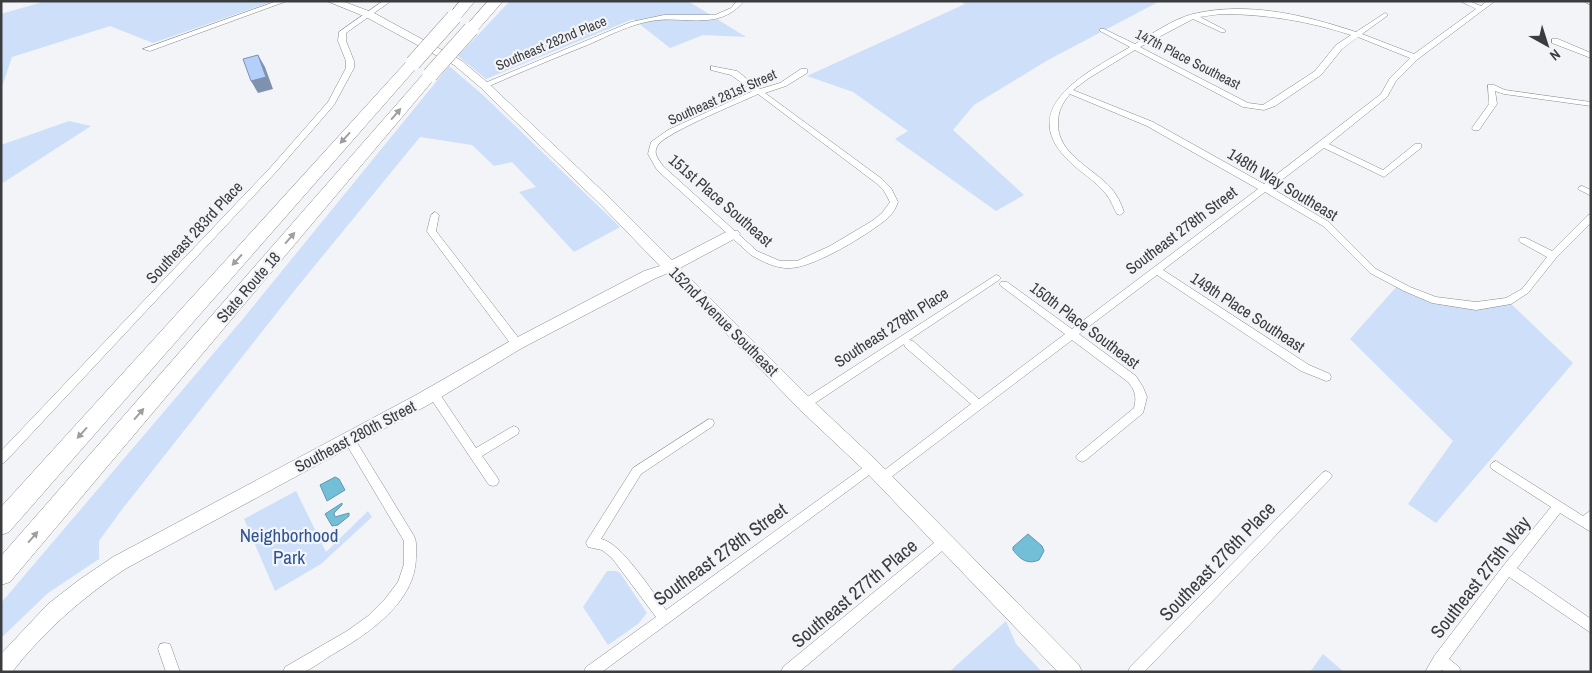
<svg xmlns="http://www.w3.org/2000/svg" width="1592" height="673" font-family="'Archivo Narrow',sans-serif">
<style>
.green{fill:#cedff9}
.water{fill:#73bfd8;stroke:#6298aa}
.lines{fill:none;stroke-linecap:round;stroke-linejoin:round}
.street-casing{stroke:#888a8d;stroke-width:1}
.secondary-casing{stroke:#888a8d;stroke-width:1}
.highway-casing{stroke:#888a8d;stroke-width:1}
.street{fill:#fff;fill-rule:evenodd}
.secondary{fill:#fff;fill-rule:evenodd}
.highway{fill:#fff;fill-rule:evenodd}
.highway-bridge-casing{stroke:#888a8d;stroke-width:16;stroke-linecap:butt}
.highway-bridge{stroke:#fff;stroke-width:15}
.shaded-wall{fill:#7e91af}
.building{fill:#b4cffa;stroke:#7e91af}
.oneway{fill:#9d9e9e}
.labels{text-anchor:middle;stroke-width:4.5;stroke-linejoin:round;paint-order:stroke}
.far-street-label{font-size:14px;fill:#3b3c3e;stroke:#f2f4f8}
.street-label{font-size:16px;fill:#3b3c3e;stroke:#f2f4f8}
.near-park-label{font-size:19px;fill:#2d5594;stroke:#f2f4f8}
.near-street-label{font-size:19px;fill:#3b3c3e;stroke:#f2f4f8}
</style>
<rect width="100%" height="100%" fill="#f2f4f8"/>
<path class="green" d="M46 1H274L153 43 110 26 12 57 1 90V14Z
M510 1H688L746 37 703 35 670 48 633 19 486 79 458 56Z
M960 1H1160L1048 60 974 105 953 130 1024 195 996 211 895 139 908 131 853 92 807 76 965 4Z
M449 66 483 95 620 227 574 252 519 192 536 187 512 162 494 166 472 145 420 137 294 291 120 512 99 541V559L48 593 1 638V603L242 320Z
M69 121 91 126 1 184V145Z
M1398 285 1451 304 1508 301 1573 363 1436 523 1408 504 1453 441 1350 339Z
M296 491 326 552 368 511 372 517 321 564 275 591 244 519Z
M607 571H616L620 573 647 613 638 624 608 645 583 607Z
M1006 621 1016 644 1042 672H949Z
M1323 654 1344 672H1310Z"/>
<path class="water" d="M335 477 339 479 345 490 327 501 320 485Z
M342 503V505L334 513 335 517 349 513V516L338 525 332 526 325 514Z
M1028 534 1042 546 1044 551 1039 560C1027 565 1020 559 1013 550V547Z"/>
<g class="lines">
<defs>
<path id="street" d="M277 1H287L150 51 143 49Z
M383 1H391L346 33V41L354 61V68L334 105 276 172 5 462 1 464V451L270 168 328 102 346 68V61L338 41 339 32Z
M737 1H744C719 32 684 15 651 21 629 25 610 35 590 44 555 58 521 72 487 87H481L480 85 631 22 664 15H715L731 8Z
M1460 1H1469L1481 6 1487 1H1495L1418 59 1396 81 1387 97 1329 144 1383 170 1415 144H1421V148L1384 177 1324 148 1271 188 1329 222 1376 269 1410 287 1436 297 1476 302 1506 298 1522 289 1547 257 1520 242 1518 240 1520 238H1526L1552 251 1588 215 1591 214V223L1556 258 1528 293 1511 304 1476 310 1432 303 1404 291 1370 273 1323 226 1265 192 1163 270 1309 365 1330 374 1331 377 1330 380 1326 381 1301 371 1157 275 1079 334 1136 376 1143 387 1147 397 1143 413 1086 460 1082 462 1078 460 1076 457 1078 454 1134 408C1137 397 1135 390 1128 382L1072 340 886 481 882 483 878 481 876 478 878 475 971 404 905 347 904 344 809 407 805 408 801 407 800 404 801 401 996 275 999 276 1001 278 999 280 909 340 913 341 979 399 1065 334 1001 286 999 284 1001 282H1007L1072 329 1258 189 1147 126 1070 94C1062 103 1058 112 1058 123 1057 154 1093 168 1111 188 1117 195 1121 203 1124 212L1120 215 1117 214C1113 207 1111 200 1106 194 1095 180 1078 171 1066 158 1016 105 1092 70 1130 47L1100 31V29H1104L1135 44C1152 34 1173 19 1193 14 1247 1 1305 15 1356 32L1385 13 1387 14V16L1362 34 1414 54 1476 9ZM1221 14C1266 14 1308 21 1351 35L1336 45 1315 71 1263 105 1248 103 1140 47 1193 19 1221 32H1225V30L1200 17ZM1358 37 1410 58 1390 78 1381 94 1264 184 1153 122 1073 90 1089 78 1135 50 1243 107 1264 110 1275 106 1321 75 1342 49Z
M1552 39H1558L1591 53V58L1552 43Z
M711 66 737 71 760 89 780 83 801 69H807V73L786 86 765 93 882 179 891 188 898 202C896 208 893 213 888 218 869 234 815 267 791 268 777 269 763 262 751 255L657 170 648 154 651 142 668 130 753 91 731 75 711 70ZM758 94 876 183 884 191 890 202 882 213 872 221 830 246 797 261H780L757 251 663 166C659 160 652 153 658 145 667 132 739 103 758 94Z
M1488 85H1494L1505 90 1591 102V106L1504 94 1495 91 1497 104 1479 130H1473L1472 128 1489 104Z
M1582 186 1591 190V196L1578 189 1579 187Z
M435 212 439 215 436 231 521 341 522 344 521 347H513L428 233 427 231 431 215Z
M433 389 437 390 476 448 510 428 514 426 518 428 519 431 518 434 482 456 497 477 499 481 497 485 493 486 489 485 429 396 428 393 429 390Z
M709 419 713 420 714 423 713 426 641 474 601 539C621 542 653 593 666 610L868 464 872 462 876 464 878 467 876 470 602 672H584L586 667 656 617 612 558 602 550 588 547 586 543 588 539 633 468Z
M349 434 353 436 414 536C417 542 416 549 416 555 417 603 366 635 330 656 322 661 312 669 303 672 297 673 289 672 283 672L285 667 347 631 368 616 385 599 398 582 404 564V541L345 442 344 439 345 436Z
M1496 461 1583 516 1591 510V532L1560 513 1517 568 1591 619V633L1509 577 1449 659 1459 667 1461 672H1444L1442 670 1440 672H1425L1435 655 1504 565 1551 507 1492 469 1490 466 1492 463Z
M1326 471 1330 473 1332 476 1330 479 1144 672H1128L1130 667 1322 473Z
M944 537 948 538 950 542 948 546 799 672H781L783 667 940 538Z
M165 643 170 644 180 672H166L158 649 160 644Z"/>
<path id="secondary" d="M327 1H342L374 13 462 61 488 83 612 200 672 260 728 231H738L740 234 738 237 680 268 811 399 878 462 1079 665 1082 672H1058L866 472 799 409 668 273 654 279 522 348 428 405 125 569C82 598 44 631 12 672H1V654L48 604 79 580 113 557 416 395 512 340 644 271 660 266 602 206 480 87 454 65 366 17Z
M1584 1H1591V5Z"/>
<path id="highway" d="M460 1H475L459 20H449L447 17Z
M488 1H503L476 32H466L464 29 466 26Z
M413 59 418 60 420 63 418 66 9 532 1 535V507L408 60Z
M430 71 435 72 437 75 435 78 10 582 1 585V556L425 72Z"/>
</defs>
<use href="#street" class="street-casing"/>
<use href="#secondary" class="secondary-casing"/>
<use href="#highway" class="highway-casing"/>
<use href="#street" class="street"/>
<use href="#secondary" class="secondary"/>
<use href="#highway" class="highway"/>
<defs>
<path id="highway-bridge" d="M413 63 454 17
M430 75 471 29"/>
</defs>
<use href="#highway-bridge" class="highway-bridge-casing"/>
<use href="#highway-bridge" class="highway-bridge"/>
</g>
<path class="shaded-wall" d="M258 55 265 67 273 89 258 93 251 81Z"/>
<path class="building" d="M258 55 266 77 251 81 243 59Z"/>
<defs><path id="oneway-solid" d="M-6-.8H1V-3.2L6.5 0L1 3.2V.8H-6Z" transform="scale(1.25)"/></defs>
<g class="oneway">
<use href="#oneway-solid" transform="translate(396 114) rotate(-49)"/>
<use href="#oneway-solid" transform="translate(345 138) rotate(132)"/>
<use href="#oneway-solid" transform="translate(290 238) rotate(-49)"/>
<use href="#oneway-solid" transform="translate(237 260) rotate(132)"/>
<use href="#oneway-solid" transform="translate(139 414) rotate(-49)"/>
<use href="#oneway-solid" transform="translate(82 433) rotate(132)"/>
<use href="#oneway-solid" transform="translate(33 537) rotate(-49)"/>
</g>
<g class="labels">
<g class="far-street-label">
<text transform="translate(551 43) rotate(-23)" y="5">Southeast 282nd Place</text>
<text transform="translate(1188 59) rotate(27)" y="5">147th Place Southeast</text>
<text transform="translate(722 97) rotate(-24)" y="5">Southeast 281st Street</text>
</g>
<g class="street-label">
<text transform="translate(1283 184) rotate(31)" y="6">148th Way Southeast</text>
<text transform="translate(721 200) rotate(41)" y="6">151st Place Southeast</text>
<text transform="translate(1181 230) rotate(-37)" y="6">Southeast 278th Street</text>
<text transform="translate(194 232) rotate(-47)" y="6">Southeast 283rd Place</text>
<text transform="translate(248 287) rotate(-49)" y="6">State Route 18</text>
<text transform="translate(1248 312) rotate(33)" y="6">149th Place Southeast</text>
<text transform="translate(724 321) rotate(45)" y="6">152nd Avenue Southeast</text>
<text transform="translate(1085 325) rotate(37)" y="6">150th Place Southeast</text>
<text transform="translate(891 327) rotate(-33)" y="6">Southeast 278th Place</text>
<text transform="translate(355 436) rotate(-28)" y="6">Southeast 280th Street</text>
</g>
<g class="near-park-label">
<text x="289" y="542">Neighborhood<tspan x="289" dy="22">Park</tspan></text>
</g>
<g class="near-street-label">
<text transform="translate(720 554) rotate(-36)" y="7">Southeast 278th Street</text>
<text transform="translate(1217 561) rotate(-46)" y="7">Southeast 276th Place</text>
<text transform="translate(1480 577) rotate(-52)" y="7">Southeast 275th Way</text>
<text transform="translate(854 593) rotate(-40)" y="7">Southeast 277th Place</text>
</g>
</g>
<rect width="1592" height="673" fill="none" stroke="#3b3c3e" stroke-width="5"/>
<g transform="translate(1547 45) rotate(141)" stroke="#f2f4f8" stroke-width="4" paint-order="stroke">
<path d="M0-4L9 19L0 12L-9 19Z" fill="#3b3c3e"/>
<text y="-8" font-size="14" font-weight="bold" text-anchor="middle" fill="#3b3c3e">N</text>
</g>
</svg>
